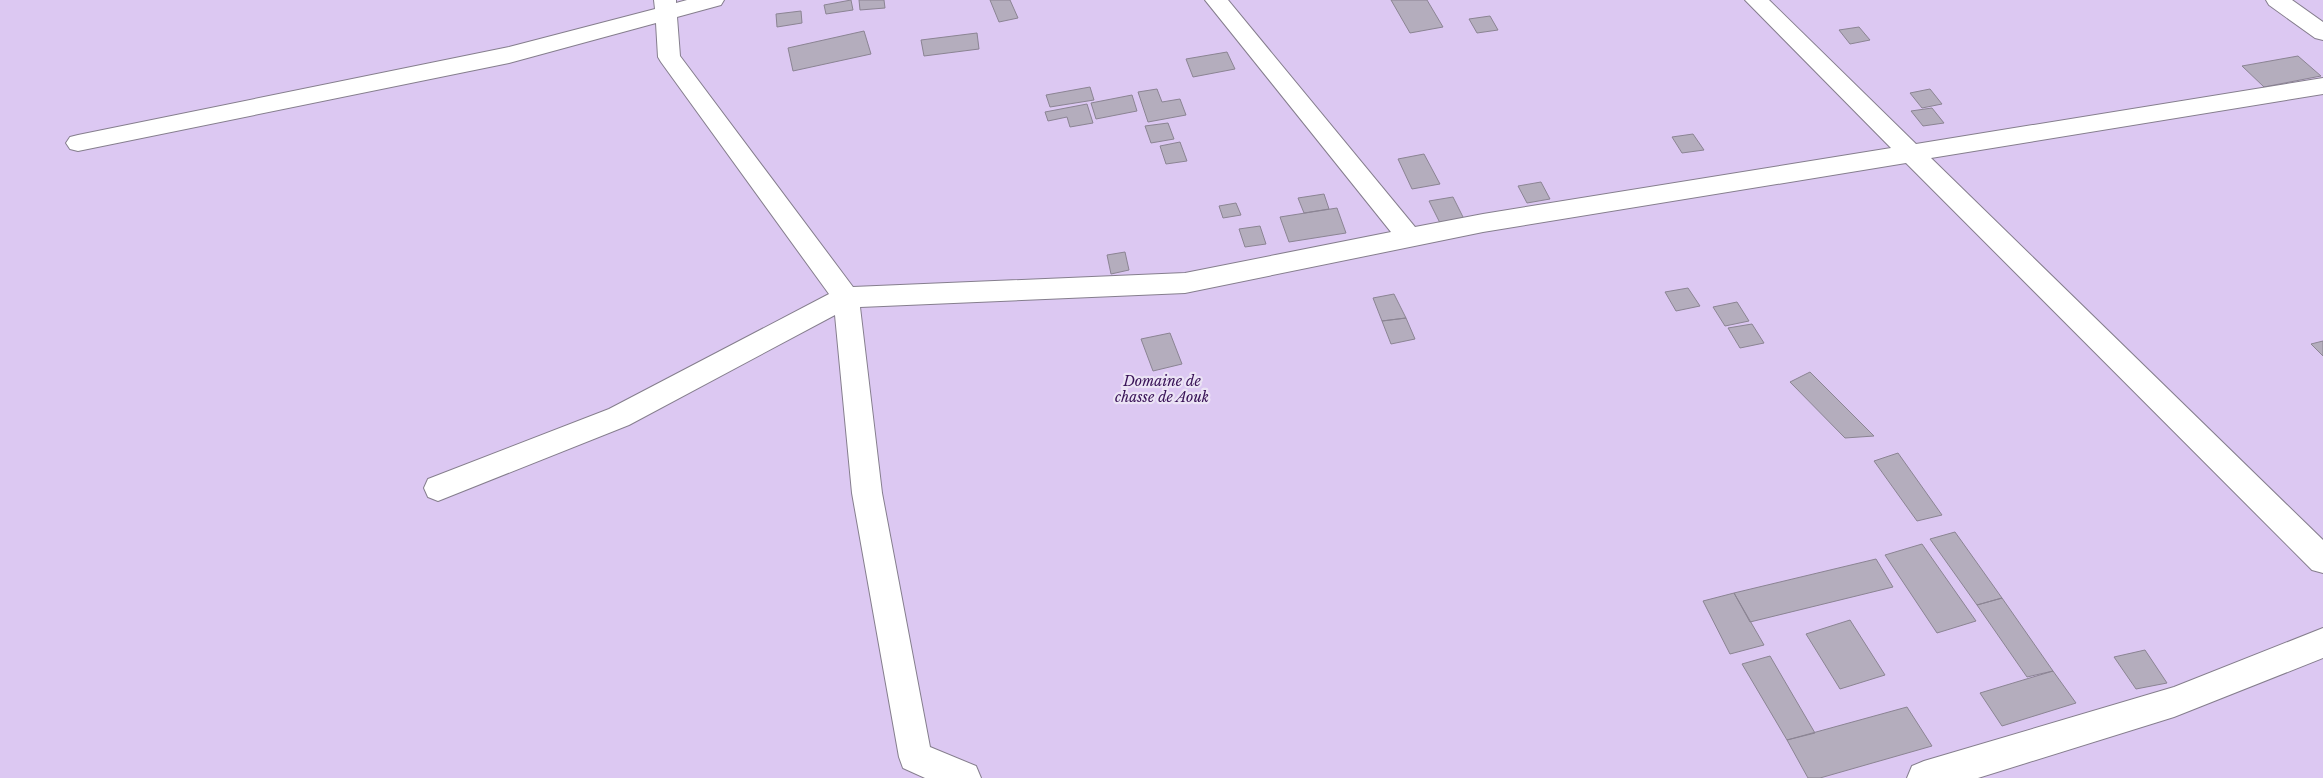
<svg xmlns="http://www.w3.org/2000/svg" width="2323" height="778" font-family="'Libre Baskerville',serif">
<style>
.green{fill:#dcc8f2}
.building{fill:#b4adbd;stroke:#8b8493}
.lines{fill:none;stroke-linecap:round;stroke-linejoin:round}
.minor-casing{stroke:#857e8d;stroke-width:2}
.minor{fill:#fff;fill-rule:evenodd}
.labels{text-anchor:middle;stroke-width:4.5;stroke-linejoin:round;paint-order:stroke}
.park-label{font-size:14px;font-style:italic;fill:#381256;stroke:#ebe3f5}
</style>
<rect width="100%" height="100%" fill="#ebe3f5"/>
<path class="green" d="M0 0H2323V778H0Z"/>
<path class="building" d="M851 0 853 10 826 14 824 5Z
M859 0H884L885 8 860 10Z
M990 0H1010L1018 18 999 22Z
M1391 0H1427L1443 27 1410 33Z
M801 11 802 23 777 27 776 14Z
M1490 16 1498 30 1477 33 1469 19Z
M1859 27 1870 40 1850 44 1839 30Z
M864 31 871 54 793 71 788 48Z
M977 33 979 49 924 56 921 40Z
M1227 52 1235 69 1193 77 1186 59Z
M2298 56 2321 76 2264 87 2242 66Z
M1090 87 1094 100 1050 107 1046 95Z
M1157 89 1162 102 1180 99 1186 115 1148 122 1138 92Z
M1930 89 1942 104 1922 108 1910 93Z
M1132 95 1137 111 1096 119 1091 103Z
M1087 104 1093 123 1070 127 1067 117 1048 121 1045 112Z
M1932 108 1944 123 1923 126 1911 111Z
M1168 123 1174 139 1151 143 1145 126Z
M1693 134 1704 150 1682 153 1672 137Z
M1180 142 1187 161 1166 164 1160 146Z
M1424 154 1440 184 1412 189 1398 159Z
M1541 182 1550 199 1527 203 1518 186Z
M1324 194 1329 209 1304 213 1298 198Z
M1453 197 1465 221 1441 225 1429 201Z
M1236 203 1241 215 1223 218 1219 206Z
M1337 208 1346 233 1289 242 1280 217Z
M1260 226 1266 244 1245 247 1239 229Z
M1125 252 1129 270 1111 274 1107 255Z
M1688 288 1700 306 1676 311 1665 292Z
M1394 294 1406 318 1382 321 1373 298Z
M1737 302 1749 321 1725 326 1713 307Z
M1406 318 1415 339 1391 344 1382 321Z
M1752 324 1764 343 1740 348 1728 328Z
M1170 333 1182 364 1153 371 1141 339Z
M2323 341V356L2311 344Z
M1810 372 1874 436 1845 438 1790 382Z
M1898 453 1942 515 1917 521 1874 461Z
M1955 532 2002 598 1977 605 1930 539Z
M1922 544 1976 621 1937 633 1885 555Z
M1876 559 1893 587 1750 622 1734 593Z
M1734 593 1764 645 1730 654 1703 601Z
M2002 598 2053 671 2027 677 1977 605Z
M1850 620 1885 675 1840 689 1806 634Z
M2145 650 2167 683 2136 689 2114 657Z
M1770 656 1815 733 1787 740 1742 664Z
M2053 671 2076 703 2002 726 1980 693Z
M1907 707 1932 746 1820 778H1808L1787 740Z"/>
<g class="lines">
<defs>
<path id="minor" d="M654 0H676V3L687 0H724L721 5 677 17 680 56 853 287 1185 273 1391 232 1205 0H1228L1415 227 1483 214 1891 148 1745 0H1769L1916 144 2323 78V94L1931 158 2323 540V573L2312 570 1906 163 1483 232 1185 293 860 307 882 493 930 747 976 766 981 778H925L903 768 899 757 852 493 835 315 629 425 438 501 428 497 424 488 428 479 609 409 829 294 661 62 658 57 656 23 509 63 78 151 70 149 66 143 70 137 78 135 509 47 655 9Z
M2266 0H2292L2323 22V40L2315 38 2269 5Z
M2323 628V658L2174 717 1978 778H1907L1912 766 1924 761 2174 687Z"/>
</defs>
<use href="#minor" class="minor-casing"/>
<use href="#minor" class="minor"/>
</g>
<g class="labels">
<g class="park-label">
<text x="1162" y="386">Domaine de<tspan x="1162" dy="16">chasse de Aouk</tspan></text>
</g>
</g>
</svg>
